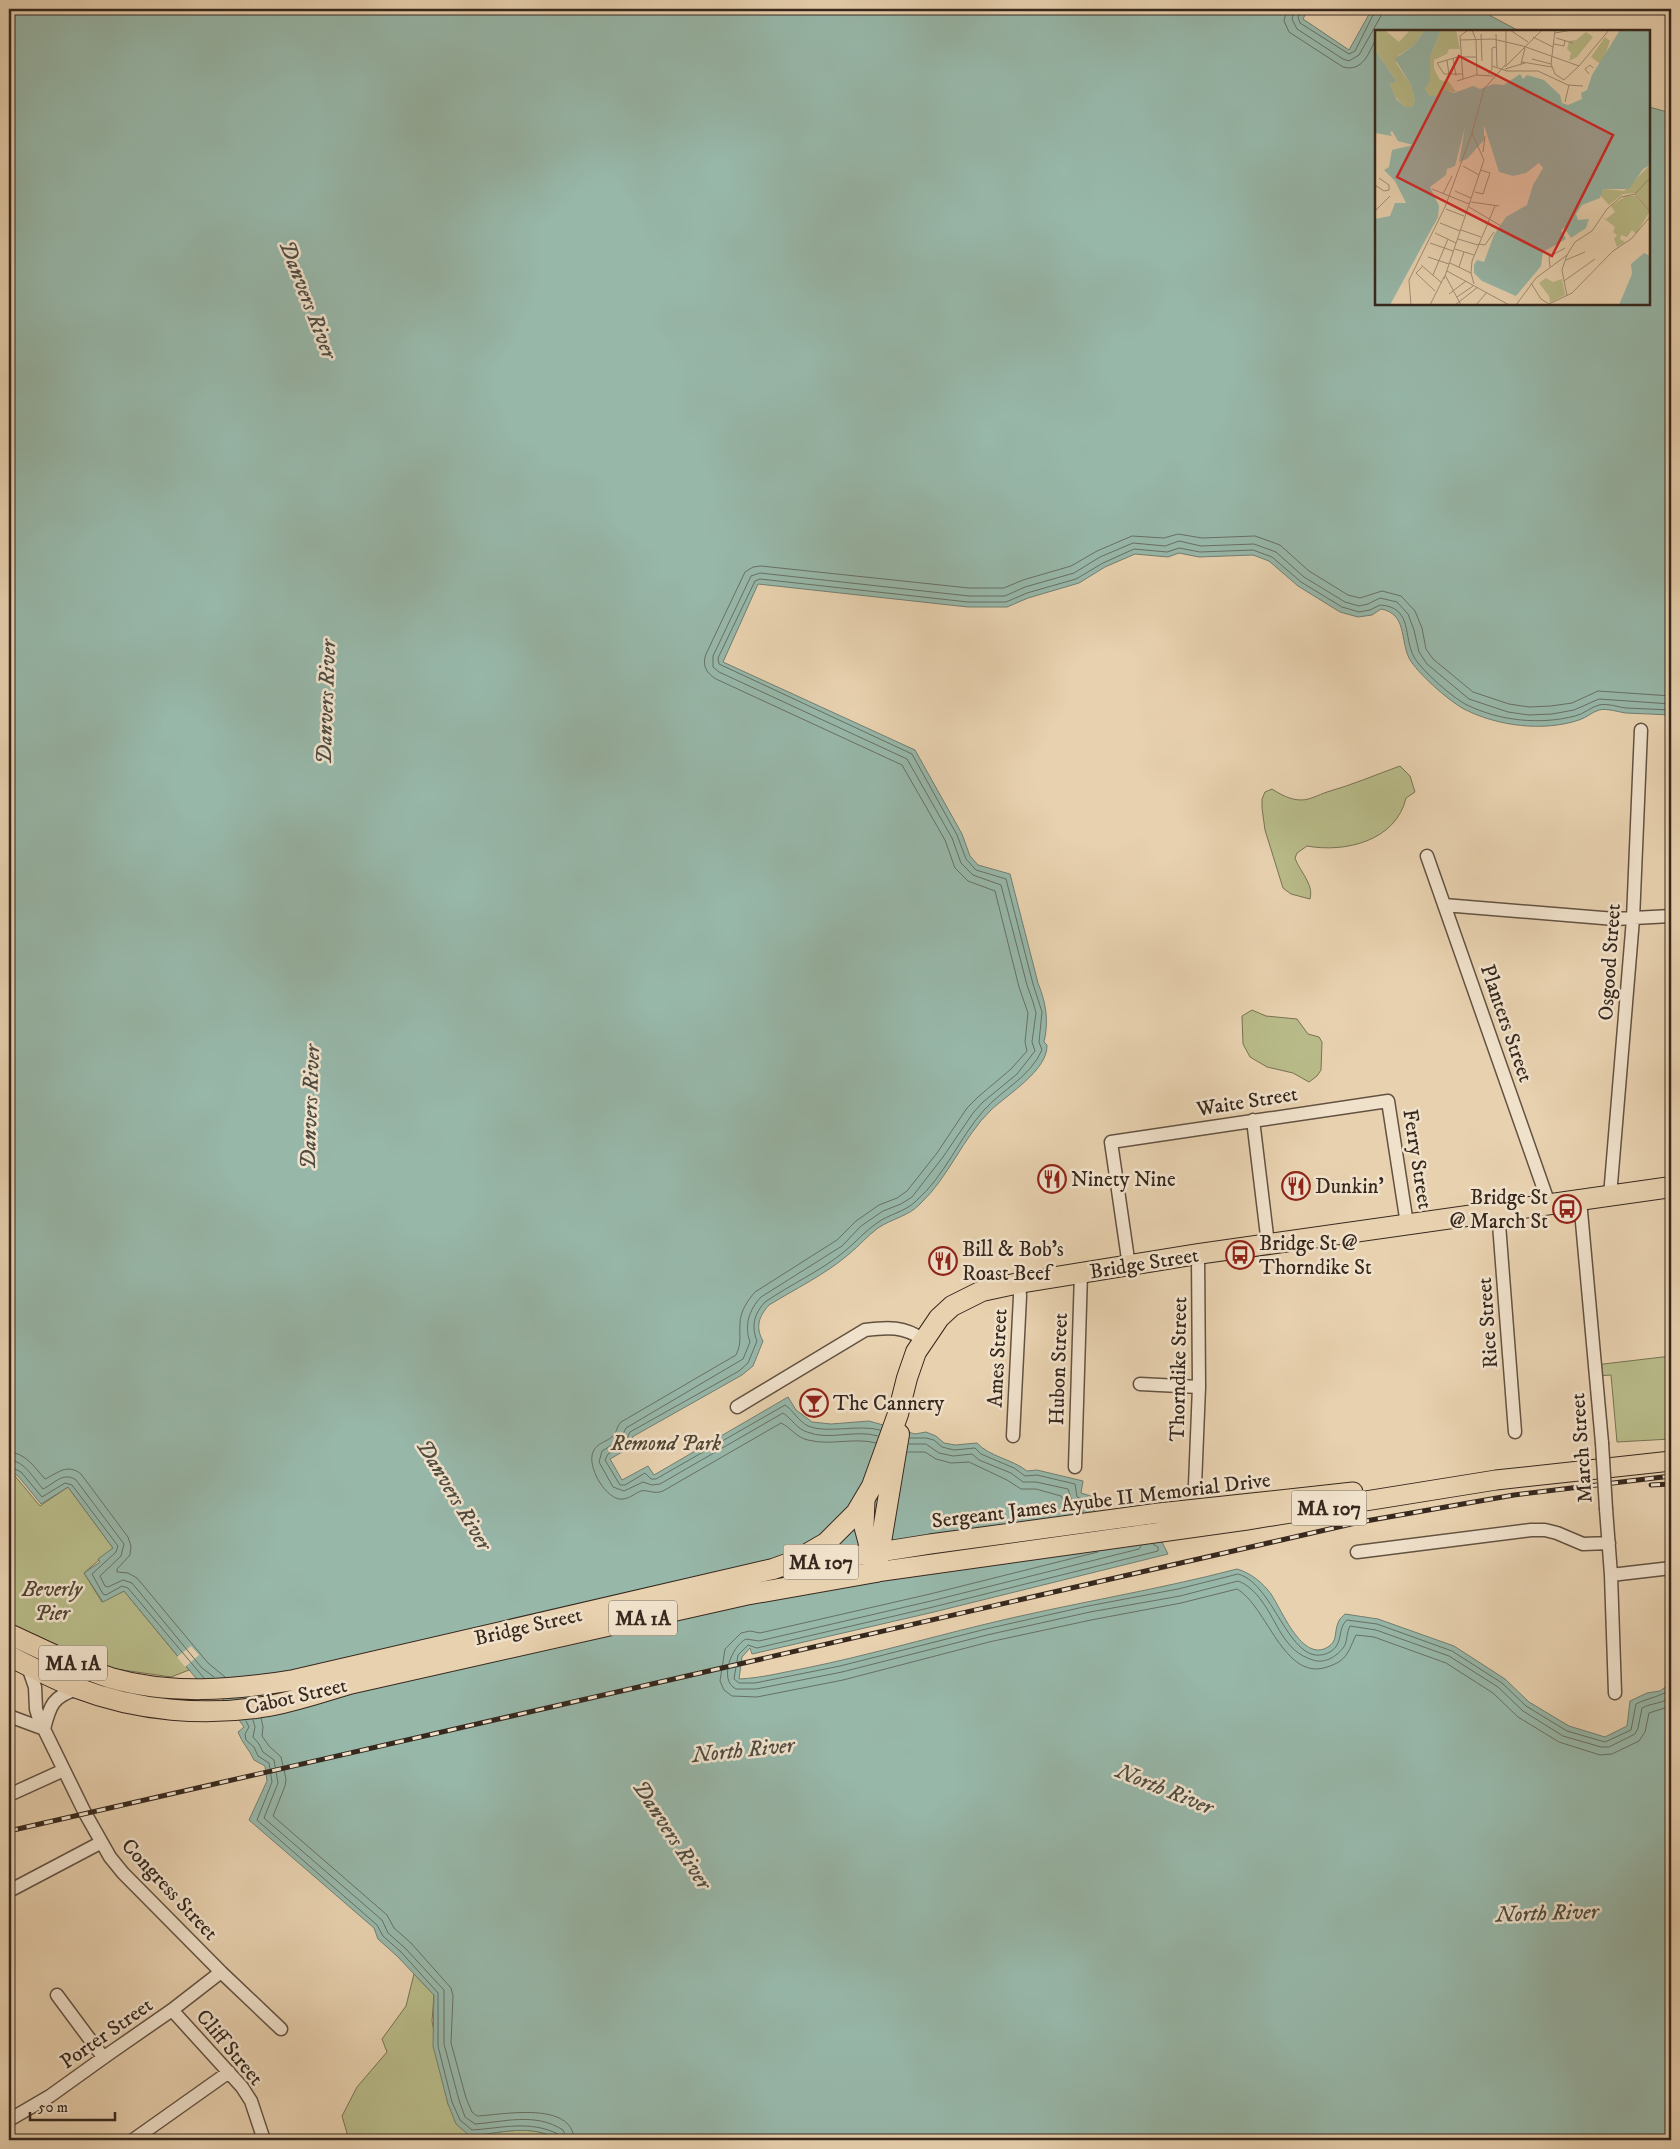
<svg xmlns="http://www.w3.org/2000/svg" width="1680" height="2149" font-family="'IM FELL DW Pica',serif">
<style>
.green{fill:#b8bb89;stroke:#787254}
.water{fill:#97b7a9;stroke:#717e71}
.pier{fill:#e8d1af}
.lines{fill:none;stroke-linecap:round;stroke-linejoin:round}
.shore{stroke:#677064;stroke-width:1}
.minor-casing{stroke:#635242;stroke-width:15}
.primary-casing{stroke:#37281e;stroke-width:21}
.trunk-casing{stroke:#37281e;stroke-width:22}
.minor{stroke:#f0e1cb;stroke-width:12}
.primary{stroke:#e8d1af;stroke-width:19}
.trunk{stroke:#e8d1af;stroke-width:20}
.rail-casing{stroke:#37281e;stroke-width:5}
.rail{stroke:#f0e1cb;stroke-width:3;stroke-dasharray:9;stroke-linecap:butt}
.minor-bridge-casing{stroke:#635242;stroke-width:15;stroke-linecap:butt}
.minor-bridge{stroke:#f0e1cb;stroke-width:12}
.labels{text-anchor:middle;stroke-width:5;stroke-linejoin:round;paint-order:stroke}
.shield{fill:#f0e1cb;stroke:#6e6052;stroke-width:1}
.shield-label{font-size:20px;font-weight:bold;fill:#37281e}
.street-label{font-size:21px;fill:#37281e;stroke:#f0e1cb}
.poi-label{font-size:21px;fill:#37281e;stroke:#f0e1cb;text-anchor:start}
.park-label{font-size:21px;font-style:italic;fill:#514533;stroke:#f0e1cb}
.water-label{font-size:22px;font-style:italic;fill:#4f4c41;stroke:#f0e1cb}
.inset-road{fill:none;stroke:#a18d75;stroke-width:1}
.view{fill:#d62828;fill-opacity:0.15;stroke:#d62828;stroke-width:2.5}
.inset-edge{fill:none;stroke:#37281e;stroke-width:2.5}
</style>
<rect width="100%" height="100%" fill="#e8d1af"/>
<filter id="stains"><feTurbulence type="fractalNoise" baseFrequency=".004" numOctaves="4"/><feColorMatrix values="0 0 0 0 .2 0 0 0 0 .09 0 0 0 0 .02 0 0 0 .5 -.17"/></filter>
<radialGradient id="worn" r=".72"><stop offset=".6" stop-color="#630" stop-opacity="0"/><stop offset="1" stop-color="#630" stop-opacity=".3"/></radialGradient>
<path class="green" d="M1400 766 1410 776 1415 792 1406 798C1396 841 1345 853 1307 846L1297 853 1295 858C1300 872 1314 884 1310 899L1291 894 1283 888 1265 830 1262 808V799L1265 792 1272 789C1280 794 1290 800 1301 800 1310 800 1318 795 1327 792 1352 785 1375 775 1400 766Z
M1252 1010 1266 1016 1297 1019 1308 1034 1319 1037 1322 1042 1321 1070 1317 1076 1309 1082 1293 1073 1267 1067 1250 1057 1243 1044 1242 1016Z
M1671 1356V1439L1617 1442 1611 1375 1596 1376 1595 1365Z
M9 1472 15 1476 40 1506 68 1487 113 1548 84 1573 102 1602 124 1591 189 1670 171 1677 95 1666 9 1629Z
M414 1974 434 1995 432 2021 448 2104 470 2136C500 2133 532 2123 559 2140H349L342 2116 357 2087 387 2052 382 2039 406 2006Z"/>
<path class="water" d="M9 9H1308L1303 19 1349 50 1372 9H1485L1489 15 1519 31H1376V304H1649V107L1671 113V715C1656 714 1641 714 1626 713 1618 712 1607 708 1599 710 1592 712 1586 718 1579 720 1543 732 1497 726 1464 709 1449 701 1417 673 1409 658 1400 639 1407 614 1381 609L1372 615 1358 617 1340 612 1298 586 1269 561 1253 555 1199 557 1179 553 1168 557 1135 554 1105 567 1079 583 1028 598 1007 607H968L758 584 723 662 915 750 962 834 970 856 978 865 1010 874 1038 983C1046 1003 1049 1020 1044 1042L1047 1045C1048 1070 1008 1094 991 1110 963 1137 949 1177 920 1204 909 1216 891 1219 878 1228 867 1236 859 1246 849 1254 826 1274 795 1289 769 1305 759 1316 755 1327 763 1341L753 1366 742 1375 632 1437 636 1444 610 1459 622 1480 648 1466 654 1475 788 1397 796 1410 812 1422 831 1424 869 1421 915 1434 926 1432 936 1436 944 1443 955 1445 977 1443C990 1457 1012 1459 1027 1471L1037 1470 1083 1481 1081 1493 1094 1497V1511L1162 1542 1168 1554 934 1612 752 1654 750 1648 742 1657 739 1679C762 1678 784 1672 806 1668 865 1656 924 1639 982 1625 1067 1604 1153 1591 1237 1569 1251 1573 1263 1583 1271 1594 1282 1610 1302 1663 1328 1647 1338 1641 1334 1632 1338 1623 1339 1619 1343 1616 1345 1614L1378 1619 1454 1646 1505 1679 1529 1702 1569 1726 1605 1737 1627 1726 1630 1701 1647 1693 1660 1691 1670 1684 1671 1679V2140H559C532 2123 500 2133 470 2136L456 2124 448 2104 433 2046 434 1995 397 1956 378 1939 374 1928 249 1820 267 1781 265 1766 254 1760C249 1749 242 1743 238 1732L244 1727 226 1702 195 1677 124 1591 103 1602 84 1573 100 1562 98 1559 113 1548 68 1487 41 1504 18 1476 9 1470Z"/>
<path class="pier" d="M191 1646 199 1655 185 1667 177 1657Z"/>
<g class="lines">
<path class="shore" d="M1287 9 1284 21 1289 32 1343 67C1363 72 1368 54 1376 39
M1295 9 1292 19 1297 29 1343 59 1349 61 1359 55 1381 16 1382 9
M1303 9 1298 17 1300 23 1349 54 1355 51 1376 9
M880 1430C859 1424 826 1434 808 1426 798 1421 793 1410 785 1405L656 1479H651L645 1473 625 1485H620L605 1460 608 1454 628 1443V1436L630 1432 739 1371 748 1363 757 1341C751 1326 754 1314 765 1302 791 1284 821 1271 845 1251 856 1242 865 1231 877 1223 889 1214 905 1212 916 1201 945 1176 959 1138 984 1110 1003 1089 1030 1077 1042 1050L1039 1042 1042 1012 1033 984 1006 879 976 870 966 859 957 835 912 754 719 664 718 658 755 581 760 579 968 602H1006L1027 593 1076 579 1103 563 1134 549 1167 552 1179 548 1200 552 1253 550 1272 557 1301 582 1342 607 1359 612 1370 610 1380 605C1413 607 1403 637 1414 657 1422 671 1453 698 1467 705 1500 721 1540 725 1575 716 1584 714 1591 707 1599 705 1607 703 1618 707 1626 708 1641 709 1656 709 1671 710
M878 1436C856 1429 829 1441 807 1432 797 1429 791 1418 783 1413L660 1484 652 1485 643 1482 624 1491 613 1487 599 1462 602 1451 620 1440 626 1428 743 1359 750 1342C744 1325 749 1310 761 1297L842 1246 861 1226 883 1211 901 1204 912 1197 943 1157 973 1113 983 1102 1017 1074 1035 1051 1032 1042 1036 1013 1033 1002 1027 985 1001 885 973 875 961 863 952 838 907 759 719 672 713 667V656L751 576 760 573 969 596H1005L1025 587 1074 573 1100 557 1133 543 1165 546 1179 541 1201 546 1254 544 1276 552 1304 577 1345 602 1359 606 1368 604 1380 598 1397 602 1408 614 1414 630 1419 652 1427 664 1469 699 1508 712 1529 715 1552 714 1574 710 1599 699 1671 704
M910 1438H926L934 1440 942 1447 954 1450 975 1448 981 1454 1014 1468 1025 1476 1037 1475 1075 1484 1077 1497 1089 1502V1512
M876 1443C854 1437 830 1446 808 1440 797 1438 790 1427 781 1423L663 1491C654 1495 647 1489 641 1491 633 1494 629 1500 619 1499 604 1496 587 1466 593 1452 597 1442 608 1442 614 1435 617 1431 617 1426 621 1422L736 1355C742 1343 739 1336 740 1324 740 1312 747 1301 755 1292L837 1240 856 1221 879 1205 897 1198 907 1191 937 1153 967 1108 978 1097 1011 1069 1027 1051 1025 1042 1028 1013 1019 987 995 891 968 881 955 868 945 840 902 765 716 679C706 673 702 665 706 654L745 572 753 567 761 566 969 588H1004L1023 580 1071 566 1097 551 1132 536 1164 538 1178 534 1202 538 1255 536 1280 545 1309 571 1348 595 1360 598 1382 591 1401 596 1415 611 1422 628 1426 649 1433 659 1473 692 1509 704 1529 707 1551 706 1572 703 1598 691 1671 696
M909 1444H926L939 1453 953 1456 972 1454 979 1460 1011 1473 1023 1482H1036L1068 1489 1072 1501 1082 1506 1083 1513
M9 1452C26 1453 34 1467 45 1479 58 1473 67 1463 81 1474L128 1537 131 1546 130 1555 117 1569V1572L128 1573 137 1578 208 1663 225 1677
M907 1452H925L936 1459 951 1463 969 1462 1007 1480 1021 1489H1036L1061 1496 1067 1505 1076 1514
M9 1460C25 1461 33 1478 43 1489 54 1484 63 1471 76 1480L124 1544 121 1556 100 1576 105 1586 108 1587 123 1580 132 1583 202 1668 214 1677
M9 1466 21 1472 42 1497 65 1483 72 1485 118 1546 116 1552 92 1574 103 1594 106 1595 122 1586 128 1588 204 1678
M1153 1544 1158 1547V1551L933 1607 757 1648 748 1645 738 1655 734 1679 739 1683H755L840 1666 986 1629 1088 1606 1178 1589 1238 1574C1276 1584 1290 1673 1330 1652 1344 1644 1337 1628 1347 1620L1377 1624 1452 1651 1502 1683 1526 1706 1567 1731 1605 1742 1631 1730 1636 1704C1648 1698 1660 1697 1671 1689
M1141 1546 1139 1549 931 1601 759 1641 746 1639C732 1646 718 1680 736 1689H756L842 1672 987 1635 1090 1612 1180 1596 1238 1581C1247 1584 1256 1593 1261 1600 1278 1622 1283 1651 1313 1660 1324 1664 1336 1657 1343 1648 1348 1642 1346 1633 1350 1626L1376 1630 1449 1656 1498 1687 1523 1711 1563 1736 1601 1747H1609L1635 1734 1638 1728 1642 1708C1651 1703 1662 1704 1671 1697
M1098 1552 930 1594 760 1633 750 1631 741 1633 725 1649 720 1681 724 1690 732 1696 757 1697 843 1680 989 1642 1091 1620 1181 1603 1237 1589C1267 1606 1284 1682 1327 1667 1347 1661 1348 1652 1356 1635L1374 1637 1446 1663 1493 1693 1518 1717 1559 1742 1600 1755 1612 1754 1639 1741 1645 1732 1649 1713 1671 1706
M261 1718 263 1727 262 1736 269 1746 281 1757 286 1779 285 1786 273 1816 387 1915 394 1928 411 1943 451 1988 453 1996 451 2043 466 2098 472 2112 477 2116C501 2115 573 2100 574 2140
M253 1720 255 1727 253 1737 259 1744 263 1752 274 1760 278 1783 264 1818 382 1920 388 1933 405 1948 444 1990V2044L459 2100 465 2117 475 2124C504 2122 535 2112 563 2130L567 2140
M246 1721 249 1727 245 1734 246 1740 254 1747 258 1756 269 1763 272 1782 257 1820 377 1925 383 1936 401 1952 438 1993V2046L452 2102 460 2120 472 2130C503 2128 529 2120 558 2134L560 2140"/>
<defs>
<path id="minor" d="M1427 856 1549 1204
M1444 905 1615 919 1671 916
M1253 1120 1268 1244
M1610 1196 1633 919 1641 730
M1580 1200 1602 1443
M1498 1211 1515 1432
M1129 1266 1111 1142 1388 1101 1407 1224
M1140 1384 1199 1387
M737 1407 865 1330C888 1327 904 1326 924 1340
M1013 1436 1020 1296 1019 1283
M1075 1467 1081 1273
M1195 1485 1199 1387 1198 1254
M1606 1509 1611 1575 1615 1693
M1357 1552 1531 1530H1545L1557 1533 1583 1544 1609 1543
M1611 1575 1671 1568
M27 1664 35 1687 36 1709 39 1719 85 1813 110 1857 123 1873 221 1972 281 2029
M9 1716 44 1729
M44 1729C50 1705 53 1696 78 1689
M9 1795 64 1770
M9 1891 100 1843
M57 1995 103 2057
M172 2010 242 2087 251 2101 264 2140
M9 2120 50 2096 110 2053 172 2010 221 1972
M133 2140 229 2072"/>
<path id="primary" d="M865 1500 864 1527 876 1572 1247 1520 1496 1480 1671 1461
M785 1567 930 1544 1159 1513 1353 1492"/>
<path id="trunk" d="M9 1634C42 1649 76 1667 111 1678 170 1695 234 1690 294 1680L773 1569 795 1561 826 1543 856 1513 872 1486 898 1414 907 1378 916 1352 939 1318 952 1306 982 1291 1019 1283 1198 1254 1671 1187
M9 1656C31 1667 54 1679 77 1688 137 1711 206 1717 269 1706 296 1701 323 1692 349 1684L745 1595 876 1572 899 1434"/>
</defs>
<use href="#minor" class="minor-casing"/>
<use href="#primary" class="primary-casing"/>
<use href="#trunk" class="trunk-casing"/>
<use href="#minor" class="minor"/>
<use href="#primary" class="primary"/>
<use href="#trunk" class="trunk"/>
<defs>
<path id="rail" d="M1651 1485 1671 1484
M9 1831 1360 1522 1514 1495 1671 1476"/>
</defs>
<use href="#rail" class="rail-casing"/>
<use href="#rail" class="rail"/>
<defs>
<path id="minor-bridge" d="M1602 1443 1606 1509"/>
</defs>
<use href="#minor-bridge" class="minor-bridge-casing"/>
<use href="#minor-bridge" class="minor-bridge"/>
</g>
<defs>
<symbol id="restaurant-ring" viewBox="-11 -11 22 22"><circle r="9.5" fill="#f0e1cb" stroke="#8f2418" stroke-width="1.5"/><path d="M-5-6h1v4h1v-4h1v4h1v-4h1v5L-1.5 .5V6h-2V.5L-5-1ZM5-6V6H3V1.5H1.5Q1.5-4 5-6Z" fill="#8f2418"/></symbol>
<symbol id="bus-ring" viewBox="-11 -11 22 22"><circle r="9.5" fill="#f0e1cb" stroke="#8f2418" stroke-width="1.5"/><path d="M-5-6H5V4H4V6H2V4H-2V6H-4V4H-5ZM-3.5-4V0h7V-4ZM-3.5 1.2v1.5H-2V1.2ZM2 1.2v1.5H3.5V1.2Z" fill="#8f2418"/></symbol>
<symbol id="bar-ring" viewBox="-11 -11 22 22"><circle r="9.5" fill="#f0e1cb" stroke="#8f2418" stroke-width="1.5"/><path d="M-6-5H6L.8 .8V4.5H3.5V6h-7V4.5H-.8V.8Z" fill="#8f2418"/></symbol>
</defs>
<g fill-rule="evenodd">
<use href="#restaurant-ring" x="1036" y="1163" width="32" height="32"/>
<use href="#restaurant-ring" x="1280" y="1170" width="32" height="32"/>
<use href="#bus-ring" x="1551" y="1193" width="32" height="32"/>
<use href="#bus-ring" x="1224" y="1239" width="32" height="32"/>
<use href="#restaurant-ring" x="927" y="1245" width="32" height="32"/>
<use href="#bar-ring" x="798" y="1387" width="32" height="32"/>
</g>
<g class="labels">
<g class="shield">
<rect x="1291.5" y="1490.5" width="75" height="35" rx="4"/>
<rect x="783.5" y="1544.5" width="75" height="35" rx="4"/>
<rect x="609" y="1600.5" width="68" height="35" rx="4"/>
<rect x="39" y="1645.5" width="68" height="35" rx="4"/>
</g>
<g class="shield-label">
<text x="1329" y="1515">MA 107</text>
<text x="821" y="1569">MA 107</text>
<text x="643" y="1625">MA 1A</text>
<text x="73" y="1670">MA 1A</text>
</g>
<g class="street-label">
<text transform="translate(1609 962) rotate(-86)" y="7">Osgood Street</text>
<text transform="translate(1507 1023) rotate(71)" y="7">Planters Street</text>
<text transform="translate(1247 1101) rotate(-9)" y="7">Waite Street</text>
<text transform="translate(1418 1159) rotate(81)" y="7">Ferry Street</text>
<text transform="translate(1144 1263) rotate(-9)" y="7">Bridge Street</text>
<text transform="translate(1487 1323) rotate(-94)" y="7">Rice Street</text>
<text transform="translate(997 1358) rotate(-87)" y="7">Ames Street</text>
<text transform="translate(1058 1369) rotate(-88)" y="7">Hubon Street</text>
<text transform="translate(1178 1369) rotate(-89)" y="7">Thorndike Street</text>
<text transform="translate(1581 1448) rotate(-94)" y="7">March Street</text>
<text transform="translate(1101 1500) rotate(-7)" y="7">Sergeant James Ayube II Memorial Drive</text>
<text transform="translate(528 1626) rotate(-13)" y="7">Bridge Street</text>
<text transform="translate(296 1696) rotate(-13)" y="7">Cabot Street</text>
<text transform="translate(170 1889) rotate(47)" y="7">Congress Street</text>
<text transform="translate(106 2033) rotate(-35)" y="7">Porter Street</text>
<text transform="translate(230 2047) rotate(50)" y="7">Cliff Street</text>
</g>
<g class="poi-label">
<text x="1071" y="1186">Ninety Nine</text>
<text x="1315" y="1193">Dunkin'</text>
<text x="1548" y="1204" text-anchor="end">Bridge St<tspan x="1548" dy="24">@ March St</tspan></text>
<text x="1259" y="1250">Bridge St @<tspan x="1259" dy="24">Thorndike St</tspan></text>
<text x="962" y="1256">Bill &amp; Bob's<tspan x="962" dy="24">Roast Beef</tspan></text>
<text x="833" y="1410">The Cannery</text>
</g>
<g class="park-label">
<text x="666" y="1450">Remond Park</text>
<text x="52" y="1596">Beverly<tspan x="52" dy="24">Pier</tspan></text>
</g>
<g class="water-label">
<text transform="translate(309 299) rotate(69)" y="8">Danvers River</text>
<text transform="translate(325 702) rotate(-88)" y="8">Danvers River</text>
<text transform="translate(309 1107) rotate(-88)" y="8">Danvers River</text>
<text transform="translate(455 1494) rotate(59)" y="8">Danvers River</text>
<text transform="translate(743 1749) rotate(-6)" y="8">North River</text>
<text transform="translate(1165 1788) rotate(22)" y="8">North River</text>
<text transform="translate(673 1834) rotate(57)" y="8">Danvers River</text>
<text transform="translate(1547 1912) rotate(-2)" y="8">North River</text>
</g>
</g>
<g transform="translate(1375 30)">
<rect width="275" height="275" fill="#e8d1af"/>
<path d="M0 0 11 1 24 12 35 0H50L39 15 24 25 21 33 36 55 40 71 37 77H31L20 67 15 54 21 52 19 47 0 20ZM66 0H81L85 19H74L72 24 59 30V39L65 50 74 52 81 62 67 61 61 68 54 65 50 59 55 51V27ZM211 2 218 7 202 27 194 31 196 23 192 19 194 11 201 10ZM230 7 235 11 227 33H224L216 27ZM275 135V180L260 163 248 164 234 175 224 164 229 159 249 161ZM252 165 261 166 275 181 261 204 257 200 252 207 246 205 245 209 250 212 242 217 239 209 242 205 238 202 240 197 227 187 231 189 240 182 236 176ZM171 248 178 252 187 249 190 265 175 273 174 266 164 253Z" fill="#b8bb89"/>
<path d="M50 0H66L55 27V51L50 59 54 65 63 67 69 60 79 63 98 56 105 59 119 54 129 55 145 44 148 49 152 45 169 50 185 65 187 73 193 75 207 69 206 63 212 60 217 45 245 0H275V135L268 139 254 159H228L225 168 207 175 201 184 203 190 214 189 211 198 196 208 189 198 186 200 191 209 168 222 166 236 141 266 107 251 99 243V235L102 230 109 232 119 205 131 187 152 175 158 155 168 138 164 133 151 143 138 146 124 142 109 95V110L92 129 84 132 90 97 80 136 72 139 71 145 55 157 64 176 63 187 15 275H0V189L15 186 20 173H31L20 151 9 140 14 137 17 120 38 115 23 111 17 101 15 103 17 106 0 103V20L20 49 21 52 15 54 21 69 31 77H37L40 71 36 55 20 29 39 15ZM269 223 275 226V275H244L257 244 256 234Z" fill="#97b7a9"/>
<path class="inset-road" d="M97 0 101 10 102 45M135 0 153 12M180 0 176 34 180 44 189 50M180 3 197 0M106 4 107 31M121 4 122 37M158 7 178 17M181 8 198 13M85 10 118 9 148 16M179 14 189 16 190 10M148 16 204 36 234 0M86 26 62 33 69 44H87M86 27H102M78 28 81 46M157 29 176 34M72 30 74 45M147 32 177 37M146 34 150 18M117 36 132 41H163L193 55 208 56M130 37 167 0M130 39 150 33M113 44 117 39V18L121 17M214 44 210 39 215 35 218 38M88 49 85 6 93 0M189 50 204 36M82 51 101 45 118 46M190 72 194 55M108 122 110 106M88 136 104 145M0 155 9 161 14 160V155L4 148M57 159 94 174M80 161 96 168M100 162 108 164 115 143 106 140M68 164 77 146M260 164 275 148M96 172 124 176M94 177 126 196M71 179 89 186M0 181 15 166M65 193 85 201M86 200 106 207M60 203 81 213M83 209 103 215M55 213 78 221M103 214 110 215 119 202M80 219 99 225M53 227 74 234M191 230 210 222M75 233 96 243M46 235 67 253M47 237 41 243 60 261M84 237 89 222M175 237 174 227 190 218M72 241 134 275M58 245 73 209M70 245 86 275M69 249 109 130 97 103 109 59 131 34V0M189 251 220 229M156 253 166 269 174 274M99 254 96 243 97 231 120 176M74 264 91 251M192 266 187 240 192 225 200 212 217 201 232 179 246 167 260 164 275 181M82 267 98 256M36 275 34 250 70 177 97 103M55 275 69 247M80 275 103 257M101 275 112 262M141 275 161 248 192 225M172 275 197 263 238 221 256 209 275 187"/>
<path class="view" d="M84 26 238 105 177 226 22 147Z"/>
<rect width="275" height="275" class="inset-edge"/>
</g>
<rect width="1680" height="2149" fill="none" stroke="#e8d1af" stroke-width="30"/>
<rect x="10" y="10" width="1660" height="2129" fill="none" stroke="#37281e" stroke-width="2.5"/>
<rect x="15" y="15" width="1650" height="2119" fill="none" stroke="#37281e"/>
<path d="M30 2112v8h85v-8" fill="none" stroke="#37281e" stroke-width="2.5"/>
<text x="38" y="2112" font-size="15" fill="#37281e" stroke="#f0e1cb" stroke-width="4" paint-order="stroke">50 m</text>
<rect width="100%" height="100%" filter="url(#stains)"/>
<rect width="100%" height="100%" fill="url(#worn)"/>
</svg>
